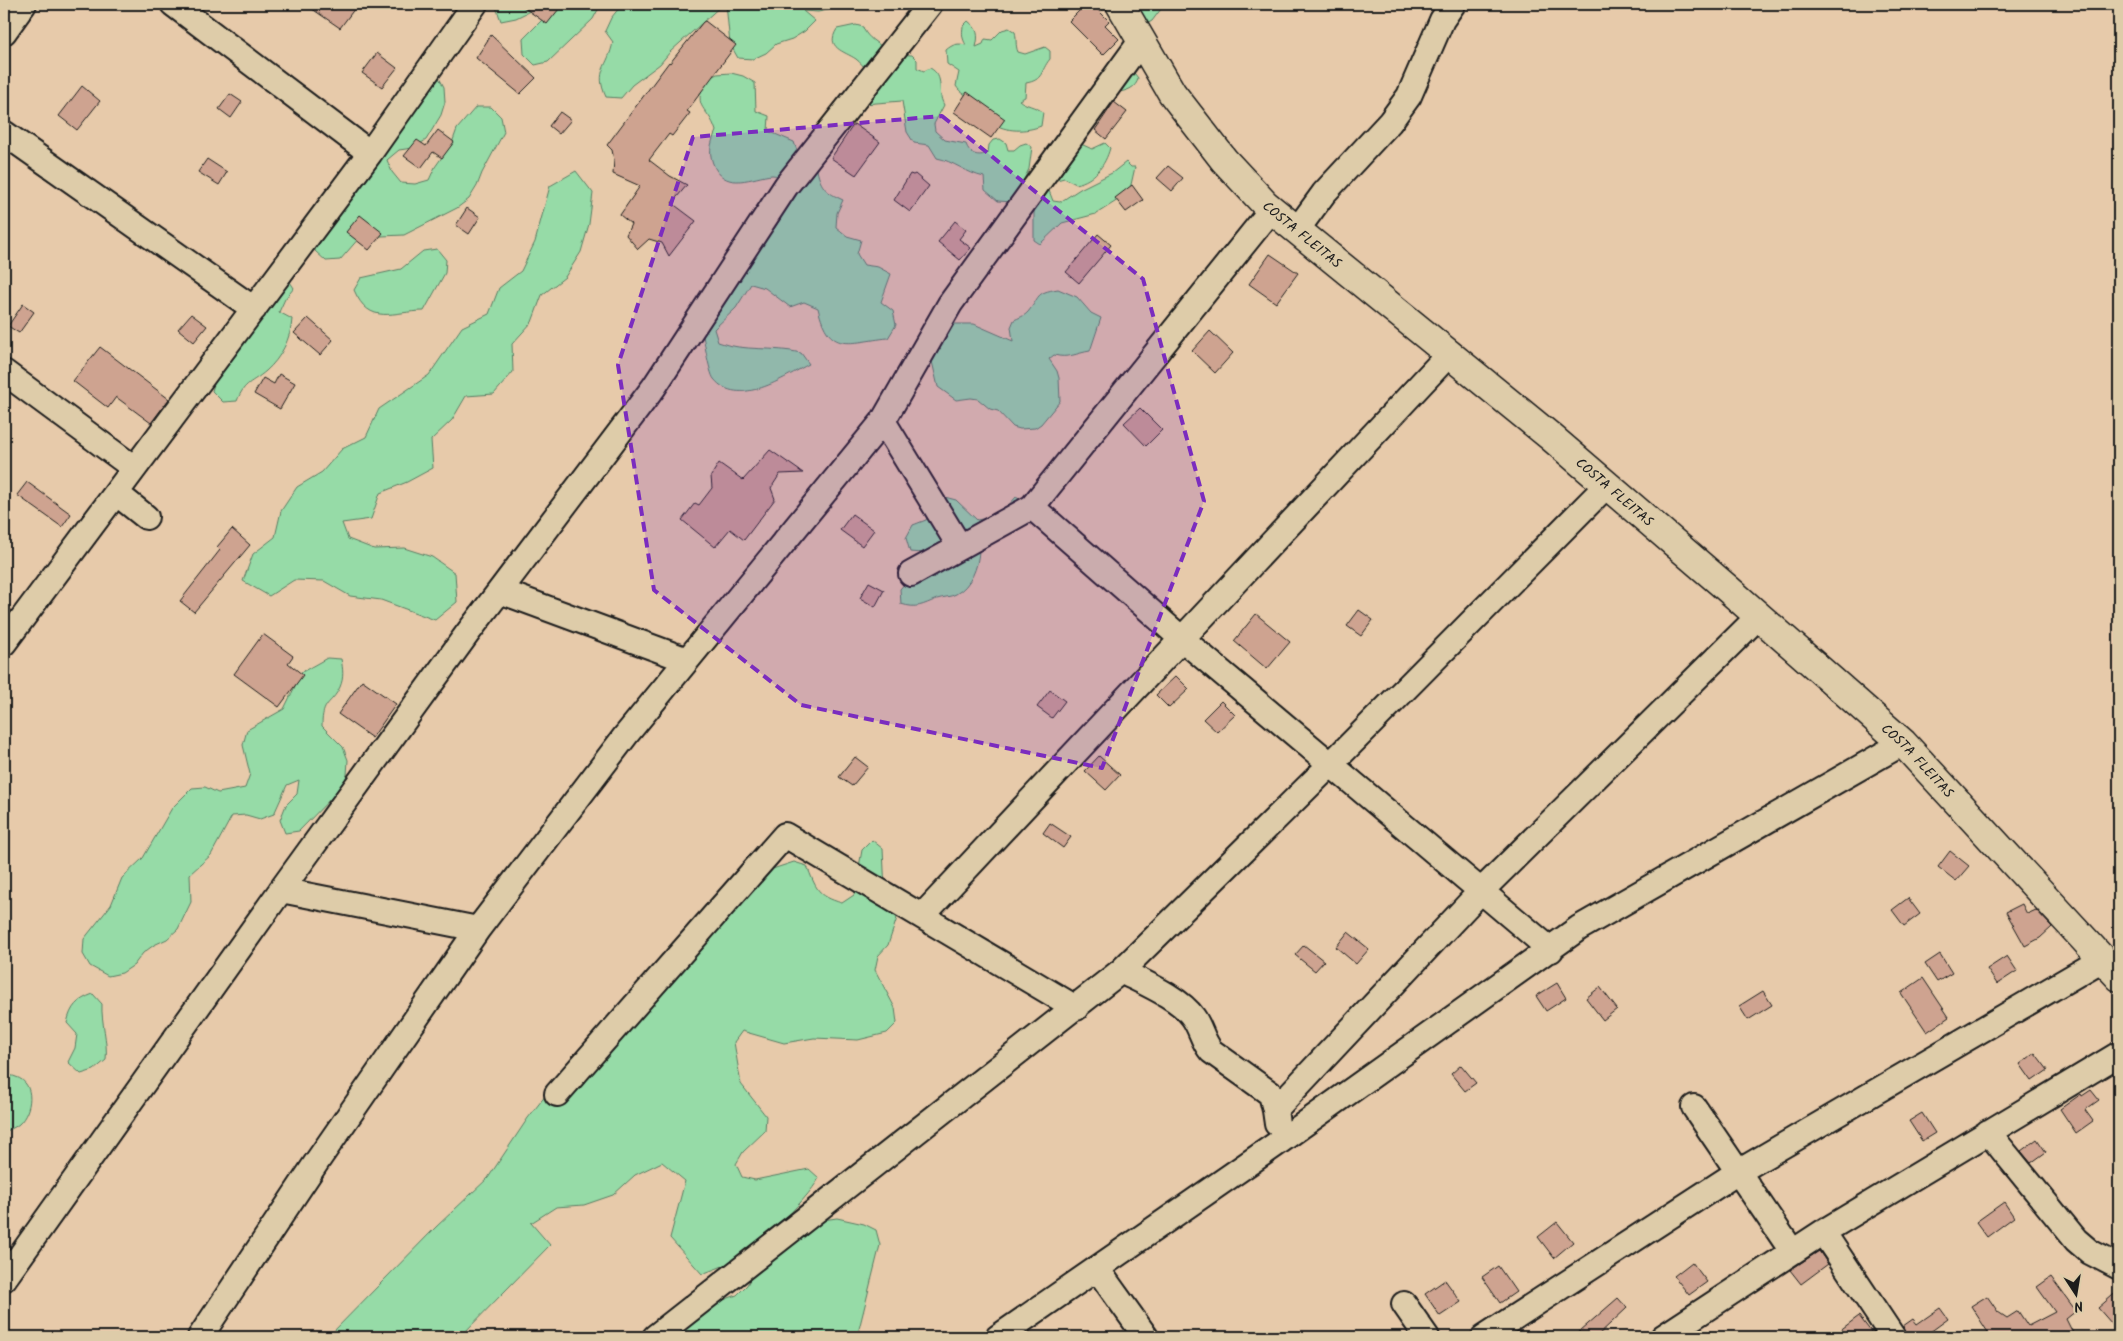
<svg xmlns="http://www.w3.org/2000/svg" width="2123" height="1341" font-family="Kalam,sans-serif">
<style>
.green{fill:#96dba7;stroke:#597c62}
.building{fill:#cea390;stroke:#1c1c1c}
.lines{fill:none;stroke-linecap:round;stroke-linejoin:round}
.minor-casing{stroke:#1c1c1c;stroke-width:28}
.major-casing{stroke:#1c1c1c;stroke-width:31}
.minor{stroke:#decca9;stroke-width:24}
.major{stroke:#decca9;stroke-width:28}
.marked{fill:#7b2cbf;fill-opacity:0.2;stroke:#7b2cbf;stroke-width:4;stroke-dasharray:10 6;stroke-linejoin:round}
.labels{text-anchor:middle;stroke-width:4;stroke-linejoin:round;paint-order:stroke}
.street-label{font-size:14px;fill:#1c1c1c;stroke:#decca9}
</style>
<rect width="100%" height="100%" fill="#e7caaa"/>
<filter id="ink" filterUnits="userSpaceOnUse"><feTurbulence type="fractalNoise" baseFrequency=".02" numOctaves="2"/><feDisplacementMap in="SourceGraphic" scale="10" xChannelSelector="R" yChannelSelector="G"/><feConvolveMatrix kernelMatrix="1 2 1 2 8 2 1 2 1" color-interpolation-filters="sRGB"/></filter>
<g filter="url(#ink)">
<path class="green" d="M497 4H601L593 19 548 62 535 65 524 54 523 39 542 20V5L516 18 501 21 496 7Z
M620 4H723L670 52 660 64 632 85 621 98 606 97C594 70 608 68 613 42L605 31 611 18 620 7Z
M726 4H836L832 9 818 12 803 11 815 21 805 31 792 39 776 44 766 53 753 59 738 58 730 44Z
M1124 4H1160L1161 9 1152 21 1145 25Z
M968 21C978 29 979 35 976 47L983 44 985 39 992 40 1002 30 1009 28 1015 32C1017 39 1015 45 1018 52L1025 54 1045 47 1050 51V59C1040 71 1044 80 1026 83L1025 97 1019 100C1026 106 1035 106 1043 112L1041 126C1026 132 1006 132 992 123 984 117 977 106 970 99 965 93 961 94 956 86L959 72 947 64 946 50C953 44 958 43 966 45 962 38 962 34 963 26Z
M856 25 863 27C867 42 896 55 912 55L917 60V68L924 71 930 68C946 77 936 91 944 105L934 124 935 131 945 140 966 144C970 155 978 157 988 153L989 145 993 140 1000 139 1006 143 1008 150H1014L1020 145 1026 143 1032 147 1029 169 1013 202 998 201 985 190 984 177C966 173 953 161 937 158L929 145 914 143 907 132 902 101 864 104 868 71C864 67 860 62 856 59 844 51 825 48 837 29Z
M1131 69 1138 78C1137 88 1125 92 1116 92Z
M731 73 743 76 755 83 756 111 769 116 768 131 794 142 803 168 817 170C821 188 826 192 843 200L837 213 836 227 847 236 861 240 857 254 864 265 878 267 891 274 881 302 893 311 896 325 888 338C849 342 829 355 818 308L804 302 790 307 765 288 751 284 736 308 714 329 718 342C744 352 774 346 801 353L809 364C785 377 738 409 714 379 709 373 703 335 701 324L749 243 774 229 781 218 786 204 787 178C782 177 776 175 772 175 752 177 728 191 715 168 708 154 710 145 716 131 708 105 692 111 705 80L717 74Z
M437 74 444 87 445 102 441 115 426 140 413 148 399 150 387 160 392 172 401 183 415 184 429 180 435 167 452 143 457 129 476 107H491L501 117 504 132 482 173 477 186 469 199 457 208 404 235 360 237 340 260 326 261 315 251 316 237Z
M1072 140 1092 149 1105 143 1110 148C1105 166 1094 180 1076 184L1064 178 1057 180 1054 178Z
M1126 162 1131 167H1135L1128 198 1118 200 1096 214 1062 223 1040 244 1034 240V211L1037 200 1048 188 1053 201 1060 202 1080 189 1112 173Z
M576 171 593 193 589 224 581 252 565 277 542 295 532 322 512 344 513 372 494 394 466 396 452 420 431 440 433 468 407 482 380 493 371 519 342 523 348 539 374 549 404 548 432 557 455 573 457 602 435 620 381 600 350 596 324 581 294 580 269 596 243 581 253 554 275 537 281 511 297 487 322 472 342 449 366 437 379 409 429 375 462 327 489 314 499 288 521 271 535 242 550 186Z
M437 249 446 260 445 273 424 311C393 311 370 327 354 290L361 278 401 269 423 251Z
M286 276 294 288 285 299 279 312 292 319C291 338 281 358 266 371 251 384 245 381 237 401L223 402 212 391 216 377Z
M1058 289 1077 297 1091 313 1101 318 1090 351C1077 353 1068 359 1054 355L1049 359 1057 371 1059 378 1060 401 1041 424 1035 428 1020 429 1013 427 998 411 990 409 978 399 971 398 956 400 938 387 931 357 943 324H974L1013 341 1011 327 1014 320C1018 318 1025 316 1028 312 1041 296 1034 293 1058 289Z
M941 496 956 500 977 520C995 517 1004 511 1016 497L1029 505 979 551C978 567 971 586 956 594 951 597 943 597 937 599 922 605 917 609 901 604L900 589 919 567 933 561 947 538C935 551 927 554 910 552L906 538 913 525 926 520 932 507Z
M327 658 341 659C343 669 344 678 340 687 331 706 322 700 322 726L343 747 348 760 347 775 342 787 299 831 285 833 280 820 286 805 297 794 299 780 287 785 274 814 260 819 246 815 232 816 211 855 190 874 191 902 178 929 167 939 154 945 143 953 134 965 122 973 108 976 90 966 83 954 84 939 111 905 122 878 143 858 172 808 192 788 205 787 218 793 245 788 250 774 243 745 247 730 284 709 302 672Z
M872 840 883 849 885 891 897 918 888 945 878 956 875 970 895 1008 897 1023 887 1033 858 1040 814 1038 784 1043 742 1031 734 1042 741 1084 766 1116 765 1131 743 1152 736 1164 742 1177 755 1180 809 1169 819 1178C807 1201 754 1250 731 1262 722 1267 712 1270 702 1274L670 1238 685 1181 662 1162 635 1175 613 1195 584 1205 556 1207 531 1223 550 1245 460 1337H328L436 1227 488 1178 528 1118 599 1027 659 962 754 875 794 862 807 866C816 888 817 896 842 903L854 895 862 850Z
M93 994 102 1004C101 1023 108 1040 106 1060L94 1070 81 1074 68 1062 75 1048 77 1034 67 1023C71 1006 77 1000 93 994Z
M4 1076C7 1076 13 1075 16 1077 36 1083 32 1112 19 1124 16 1127 10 1129 5 1132H4Z
M837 1218 864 1224 876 1230 880 1245 857 1337H650L712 1304 737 1295 747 1285 754 1272 790 1247 810 1227 823 1220Z"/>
<path class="building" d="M305 4H358L340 28Z
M519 4H563L547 24Z
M1086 4H1092L1109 21 1105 25 1119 39 1103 55 1069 21Z
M705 21 736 45 687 111 690 113 672 136 669 134 649 160 670 176 687 185 672 203 696 221 669 256 662 243 649 239 638 249 626 235 631 224 620 215 640 186 613 174 614 160 612 150 607 145 669 62 670 63 703 22Z
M491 35 536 78 520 94 476 58Z
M377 53 397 68 382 87 362 73Z
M82 86 100 101 77 130 59 116Z
M967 92 1005 119 991 138 954 112Z
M230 94 242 102 231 118 219 109Z
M1114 102 1127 112 1106 139 1095 130Z
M560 112 571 120 559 134 549 126Z
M854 124 880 142 856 175 831 158Z
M438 130 454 142 442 158 433 152 421 168 404 156 417 140 426 146Z
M207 159 227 172 219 185 198 172Z
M1168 166 1183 178 1172 191 1157 178Z
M910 174 913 175 915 174 929 186 910 212 894 200Z
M1132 185 1143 200 1126 212 1115 198Z
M467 208 480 217 469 234 456 225Z
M360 215 383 233 369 250 346 232Z
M955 221 966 230 959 239 971 248 960 260 938 242Z
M1098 234 1111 245 1079 283 1066 272Z
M1270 254 1298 273 1276 303 1249 284Z
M23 304 34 312 19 333 8 326Z
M191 314 207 326 194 342 178 329Z
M308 318 333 340 320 355 294 333Z
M1210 331 1233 353 1215 373 1192 351Z
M100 347 169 399 151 423 116 397 108 408 73 381Z
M279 374 295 383 280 409 254 394 263 378 274 384Z
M1140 408 1162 430 1146 446 1124 423Z
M770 450 803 473 780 474 771 488 775 499 744 540 730 529 715 547 682 520 695 503 699 505 712 488 711 476 719 463 743 480Z
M27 482 71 514 62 527 17 495Z
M852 514 874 530 862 546 840 530Z
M232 529 250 545 194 612 180 601 220 550 217 547Z
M869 582 884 590 875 607 860 598Z
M1359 610 1373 620 1361 636 1347 626Z
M1256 614 1290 642 1267 669 1234 641Z
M263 634 293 656 288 663 303 675 279 707 234 674Z
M1176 676 1189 689 1169 708 1156 695Z
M362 680 396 704 372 738 338 714Z
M1050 690 1065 701 1052 718 1037 707Z
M1221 701 1235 715 1217 732 1203 719Z
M1099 756 1120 775 1106 790 1085 771Z
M855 757 868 767 852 786 839 777Z
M1050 823 1071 837 1063 848 1043 833Z
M1950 851 1969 866 1956 881 1938 867Z
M1908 898 1920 914 1904 926 1892 910Z
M2022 904 2027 914 2036 910 2052 927 2040 938 2025 946 2006 912Z
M1348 932 1369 949 1356 964 1336 947Z
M1304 945 1324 961 1315 971 1295 955Z
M1940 954 1952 973 1937 982 1925 964Z
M2007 956 2017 971 1997 984 1987 969Z
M1923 978 1949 1017 1927 1032 1901 993Z
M1557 983 1566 998 1546 1011 1536 996Z
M1600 987 1617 1009 1603 1020 1586 998Z
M1763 991 1772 1005 1748 1020 1739 1006Z
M2035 1053 2048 1070 2032 1081 2020 1064Z
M1461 1065 1476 1083 1465 1091 1451 1074Z
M2091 1090 2099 1100 2085 1110 2093 1121 2076 1133 2060 1109 2081 1094 2082 1096Z
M1922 1113 1935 1133 1922 1141 1909 1121Z
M2037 1139 2046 1152 2031 1163 2021 1151Z
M2004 1202 2014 1217 1987 1237 1976 1222Z
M1557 1222 1573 1242 1554 1258 1538 1237Z
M1819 1251 1828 1264 1801 1284 1790 1270Z
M1692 1262 1707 1282 1689 1295 1674 1276Z
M1498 1266 1516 1292 1500 1303 1482 1277Z
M2051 1277 2076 1311 2066 1319 2073 1333 2065 1337H1991L1971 1306 1987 1296 1998 1312 2007 1318 2018 1311 2028 1326 2055 1312 2037 1287Z
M1445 1280 1461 1302 1440 1316 1425 1294Z
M2119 1290V1332L2098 1308Z
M1618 1298 1627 1308 1596 1337H1573Z
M1940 1308 1948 1319 1926 1335 1928 1337H1907L1903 1326 1913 1319 1917 1324Z
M1859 1316 1875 1337H1831Z"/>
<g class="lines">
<defs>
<path id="minor" d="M173 4 370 153
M4 32 24 4
M4 133 254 309
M1297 230 1324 193 1390 122 1409 96 1442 20 1453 4
M4 372 134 468
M883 421 960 547
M116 493 146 517
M1032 507 1182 639 1551 950
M911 574 1032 507 1272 209
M500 591 687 660
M4 643 370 153 475 4
M281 890 478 929
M922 916 1450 353
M1121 971C1142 982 1179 997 1193 1017 1201 1028 1202 1040 1211 1051L1271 1094 1275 1110 1277 1124
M557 1094 785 835 1076 1008
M1694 1107 1792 1251
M1275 1110 1481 891 1759 616
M1988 1132 2076 1240 2090 1252 2119 1267
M1823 1232 1893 1337
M1098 1270 1146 1337
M4 1279 281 890 467 634 654 387 786 186 930 4
M1404 1304 1427 1337
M200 1337 318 1160 478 929 626 735 883 421 950 304 1141 41
M655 1337 1121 971 1331 764 1607 485
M998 1337 1275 1145 1579 928 1903 743
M1484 1337 1738 1172 2103 959
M1663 1337 1823 1232 2119 1054"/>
<g id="major">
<path id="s1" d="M1120 4 1172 93 1224 160 1265 204 1551 437 1728 589 1903 743 2119 977"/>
</g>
</defs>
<use href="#minor" class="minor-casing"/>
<use href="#major" class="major-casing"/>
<use href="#minor" class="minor"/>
<use href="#major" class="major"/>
</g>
</g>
<path class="marked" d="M942 116 1143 279 1204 501 1102 768 801 705 654 590 618 365 693 137Z"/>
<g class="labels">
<g class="street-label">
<text dy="5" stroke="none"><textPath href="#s1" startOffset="296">COSTA FLEITAS</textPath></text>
<text dy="5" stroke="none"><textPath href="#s1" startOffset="701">COSTA FLEITAS</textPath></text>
<text dy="5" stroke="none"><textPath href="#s1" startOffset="1106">COSTA FLEITAS</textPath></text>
</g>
</g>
<rect width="2123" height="1341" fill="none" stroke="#decca9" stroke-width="20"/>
<rect x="10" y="10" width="2103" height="1321" fill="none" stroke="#1c1c1c" stroke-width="2" filter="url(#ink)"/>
<g transform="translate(2076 1294) rotate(168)" stroke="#decca9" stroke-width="4" paint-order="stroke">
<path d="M0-4L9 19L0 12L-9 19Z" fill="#1c1c1c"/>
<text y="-8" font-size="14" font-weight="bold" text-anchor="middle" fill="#1c1c1c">N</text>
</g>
</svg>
